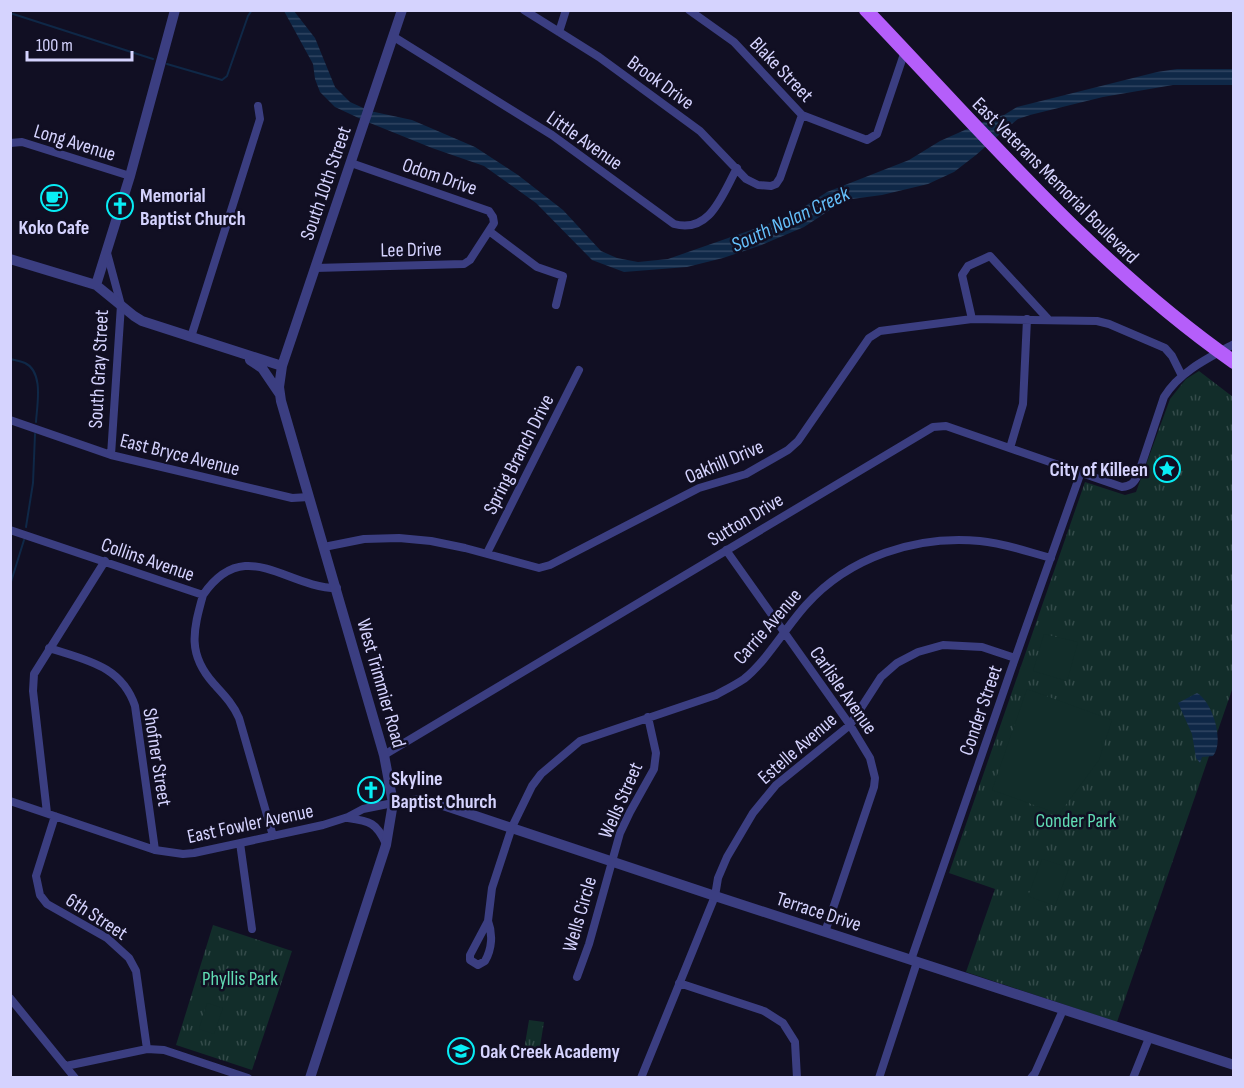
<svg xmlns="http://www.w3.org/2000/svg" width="1244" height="1088" font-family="'Sofia Sans Condensed',sans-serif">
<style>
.park{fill:url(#park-tufts)}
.pitch{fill:#122d2a}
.water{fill:url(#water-rules)}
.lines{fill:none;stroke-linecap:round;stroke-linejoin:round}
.stream{stroke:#0f2847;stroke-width:2}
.minor{stroke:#3b3e81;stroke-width:8}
.tertiary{stroke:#3b3e81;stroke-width:10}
.primary{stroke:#b55efa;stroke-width:14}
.labels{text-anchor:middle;stroke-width:5;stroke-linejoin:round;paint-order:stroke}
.street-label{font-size:20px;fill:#d5d3fe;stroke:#110f23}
.poi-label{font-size:20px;font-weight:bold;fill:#d5d3fe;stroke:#110f23;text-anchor:start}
.park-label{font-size:20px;fill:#61dcb4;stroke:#110f23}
.water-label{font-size:21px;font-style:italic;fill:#64bffa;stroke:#110f23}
</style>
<defs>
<pattern id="park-tufts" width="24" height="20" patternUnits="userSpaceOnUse" patternTransform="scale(1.5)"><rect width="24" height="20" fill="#122d2a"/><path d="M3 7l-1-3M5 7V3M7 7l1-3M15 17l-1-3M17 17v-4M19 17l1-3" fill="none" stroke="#344b4a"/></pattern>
<pattern id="water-rules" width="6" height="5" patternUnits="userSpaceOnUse" patternTransform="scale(1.5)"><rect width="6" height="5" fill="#0f2847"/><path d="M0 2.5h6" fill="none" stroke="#314663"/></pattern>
</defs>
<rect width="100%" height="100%" fill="#110f23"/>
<path class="park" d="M1199 371 1233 397V687L1117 1022 966 972 995 889 949 873 1085 482 1125 495 1136 492 1170 399 1186 379Z
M213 925 292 951 252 1070 176 1045Z
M529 1020 544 1022 538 1059 523 1056Z"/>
<path class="pitch" d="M1044 634 1078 642 1067 681 1033 671Z
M1027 689 1112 720 1099 760 1059 814 992 790Z
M1042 859 1069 868 1055 906 1028 896Z
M207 1003 223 1008 214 1034 199 1029Z"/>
<path class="water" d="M284 11H294L315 38 335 87 350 102 370 111 412 120 475 147 518 175 563 210 601 251 617 258 638 262 668 259 788 217 827 192 909 160 940 141 992 118 1004 115 1017 107 1157 72 1177 69H1233V85H1173L1103 97 1030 115 1018 119 1008 127 976 155 954 172 928 184 882 195 852 199 839 204 804 227 759 246 723 258 687 267 624 272 592 260 536 203 484 166 432 148 365 121 335 107 320 92 315 79 313 64Z
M1197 693C1212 701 1225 741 1213 756L1202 757 1200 763 1196 758 1192 734 1178 703Z"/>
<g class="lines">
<path class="stream" d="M10 13 153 59
M167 64 222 80 227 76 248 16 252 10
M10 359C15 360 20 361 25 363 44 372 37 405 36 422
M26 527 33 483 35 434
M10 585 24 540"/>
<path class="minor" d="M524 10 599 57 700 131 746 179 758 185 771 186 776 184 780 178 802 115
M689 10 734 42 802 115 867 140 877 134 905 51
M559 32 566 10
M394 37 552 135 674 224C710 234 722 195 737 168
M10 143 22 142 130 176
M489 231 537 267 563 276 556 305
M107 253 121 305 111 455
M315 268 464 264 470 260 494 223 493 217 489 211 351 163
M972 319 962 275 968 266 990 256 1048 319
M191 337 260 119 258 106
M10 420 111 455 292 498 309 497
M1010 448 1023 404 1027 319
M10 530 203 595C245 534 286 588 337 588
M324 547 364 539 399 538 431 541 465 548 539 568 550 565 699 488 746 474 788 450 798 441 869 338 880 331 972 319 1097 321 1109 324 1165 348 1172 356 1182 376
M726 550 850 725 870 758 875 778 874 787 825 932
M487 553 579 370
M203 595C193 631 187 654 214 684 224 695 233 704 239 718L273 836
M49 648C85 660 121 665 135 706L155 850
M384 755 933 427 946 426 1122 487C1131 486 1134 483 1138 475L1164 397C1179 372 1208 358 1234 344
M10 801 155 850 183 854 194 853 323 825 348 817 363 809 393 803
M47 813 33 691 34 674 105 561
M55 816 36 876 40 895 47 904 107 938 129 958 136 971 147 1049
M348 818C370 821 377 823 386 844
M240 843 252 929
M488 921C493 934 492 949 485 961L478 965 470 960V955L488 921 492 888 512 827 532 786 541 774 580 741 716 695C725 690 735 685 744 679 766 662 786 627 806 605 849 557 916 535 980 541 1004 543 1028 552 1051 558
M911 960 1011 670 1081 472
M577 977 589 944 620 833 630 812 654 769 656 753 648 717
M679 983 764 1011 783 1023 795 1042 797 1078
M10 998 75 1078
M66 1066 147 1049 164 1050 248 1078
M641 1078 715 896 718 878 727 857 753 813 776 785 850 725 881 677 897 663 918 652 943 645 982 647 1015 658
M879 1078 917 962
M1031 1078 1035 1073 1063 1010
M1133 1078 1149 1038"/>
<path class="tertiary" d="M10 259 96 285 134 316 142 321 282 366
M96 285 130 176 175 10
M250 360 262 368 279 393
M393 803 422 800 434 802 715 896 1234 1065
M310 1078 386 845 393 803 384 755 281 401 279 387 282 366 402 10"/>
<path class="primary" d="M866 10C984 133 1093 263 1234 362"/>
</g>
<defs>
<symbol id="cafe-ring" viewBox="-11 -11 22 22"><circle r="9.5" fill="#110f23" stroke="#08edf5" stroke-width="1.5"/><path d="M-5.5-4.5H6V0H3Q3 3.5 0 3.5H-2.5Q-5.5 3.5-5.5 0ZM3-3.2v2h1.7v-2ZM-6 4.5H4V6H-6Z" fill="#08edf5"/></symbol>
<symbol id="church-ring" viewBox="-11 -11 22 22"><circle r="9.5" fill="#110f23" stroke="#08edf5" stroke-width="1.5"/><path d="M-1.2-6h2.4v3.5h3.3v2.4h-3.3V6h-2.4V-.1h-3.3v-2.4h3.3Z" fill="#08edf5"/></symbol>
<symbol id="sight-ring" viewBox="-11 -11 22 22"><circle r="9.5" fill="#110f23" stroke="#08edf5" stroke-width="1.5"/><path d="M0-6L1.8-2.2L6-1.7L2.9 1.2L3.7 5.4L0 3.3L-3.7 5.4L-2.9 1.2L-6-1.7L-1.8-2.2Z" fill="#08edf5"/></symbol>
<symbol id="school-ring" viewBox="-11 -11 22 22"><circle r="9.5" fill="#110f23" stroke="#08edf5" stroke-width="1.5"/><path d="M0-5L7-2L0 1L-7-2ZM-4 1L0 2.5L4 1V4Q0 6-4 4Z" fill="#08edf5"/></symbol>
</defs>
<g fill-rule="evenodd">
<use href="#cafe-ring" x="39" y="183" width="30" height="30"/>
<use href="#church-ring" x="105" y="191" width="30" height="30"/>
<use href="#sight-ring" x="1152" y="454" width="30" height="30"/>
<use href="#church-ring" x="356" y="775" width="30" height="30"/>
<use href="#school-ring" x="446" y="1036" width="30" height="30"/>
</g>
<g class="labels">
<g class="street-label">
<text transform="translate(782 69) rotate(46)" y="7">Blake Street</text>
<text transform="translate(661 82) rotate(36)" y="7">Brook Drive</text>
<text transform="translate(585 140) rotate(35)" y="7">Little Avenue</text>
<text transform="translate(75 142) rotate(17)" y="7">Long Avenue</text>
<text transform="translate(440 176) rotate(19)" y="7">Odom Drive</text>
<text transform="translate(1056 180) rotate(45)" y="7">East Veterans Memorial Boulevard</text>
<text transform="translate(325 183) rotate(-71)" y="7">South 10th Street</text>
<text transform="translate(411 249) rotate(-1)" y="7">Lee Drive</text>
<text transform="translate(98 369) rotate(-87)" y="7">South Gray Street</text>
<text transform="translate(180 454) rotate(14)" y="7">East Bryce Avenue</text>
<text transform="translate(518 454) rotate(-63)" y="7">Spring Branch Drive</text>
<text transform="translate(724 461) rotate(-23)" y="7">Oakhill Drive</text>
<text transform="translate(745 519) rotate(-31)" y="7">Sutton Drive</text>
<text transform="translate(148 559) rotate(19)" y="7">Collins Avenue</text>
<text transform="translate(767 626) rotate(-49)" y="7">Carrie Avenue</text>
<text transform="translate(382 683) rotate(74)" y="7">West Trimmier Road</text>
<text transform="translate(844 690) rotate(55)" y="7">Carlisle Avenue</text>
<text transform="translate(980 710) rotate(-71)" y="7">Conder Street</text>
<text transform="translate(797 748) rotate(-41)" y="7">Estelle Avenue</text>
<text transform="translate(158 757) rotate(81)" y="7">Shofner Street</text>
<text transform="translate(620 800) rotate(-66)" y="7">Wells Street</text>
<text transform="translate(250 823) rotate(-12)" y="7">East Fowler Avenue</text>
<text transform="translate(819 911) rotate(18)" y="7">Terrace Drive</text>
<text transform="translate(579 914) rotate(-74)" y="7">Wells Circle</text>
<text transform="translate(97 916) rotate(33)" y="7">6th Street</text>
</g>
<g class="poi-label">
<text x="140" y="202">Memorial<tspan x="140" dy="23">Baptist Church</tspan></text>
<text x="54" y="234" text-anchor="middle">Koko Cafe</text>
<text x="1148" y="476" text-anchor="end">City of Killeen</text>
<text x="391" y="785">Skyline<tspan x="391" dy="23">Baptist Church</tspan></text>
<text x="480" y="1058">Oak Creek Academy</text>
</g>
<g class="park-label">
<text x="1076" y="827">Conder Park</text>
<text x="240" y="985">Phyllis Park</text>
</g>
<g class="water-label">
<text transform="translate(790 219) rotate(-25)" y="7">South Nolan Creek</text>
</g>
</g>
<rect width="1244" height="1088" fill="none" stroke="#d5d3fe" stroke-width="24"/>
<path d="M27 51v9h105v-9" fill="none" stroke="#d5d3fe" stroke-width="3"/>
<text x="36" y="51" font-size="18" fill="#d5d3fe" stroke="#110f23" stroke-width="4.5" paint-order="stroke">100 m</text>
</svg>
